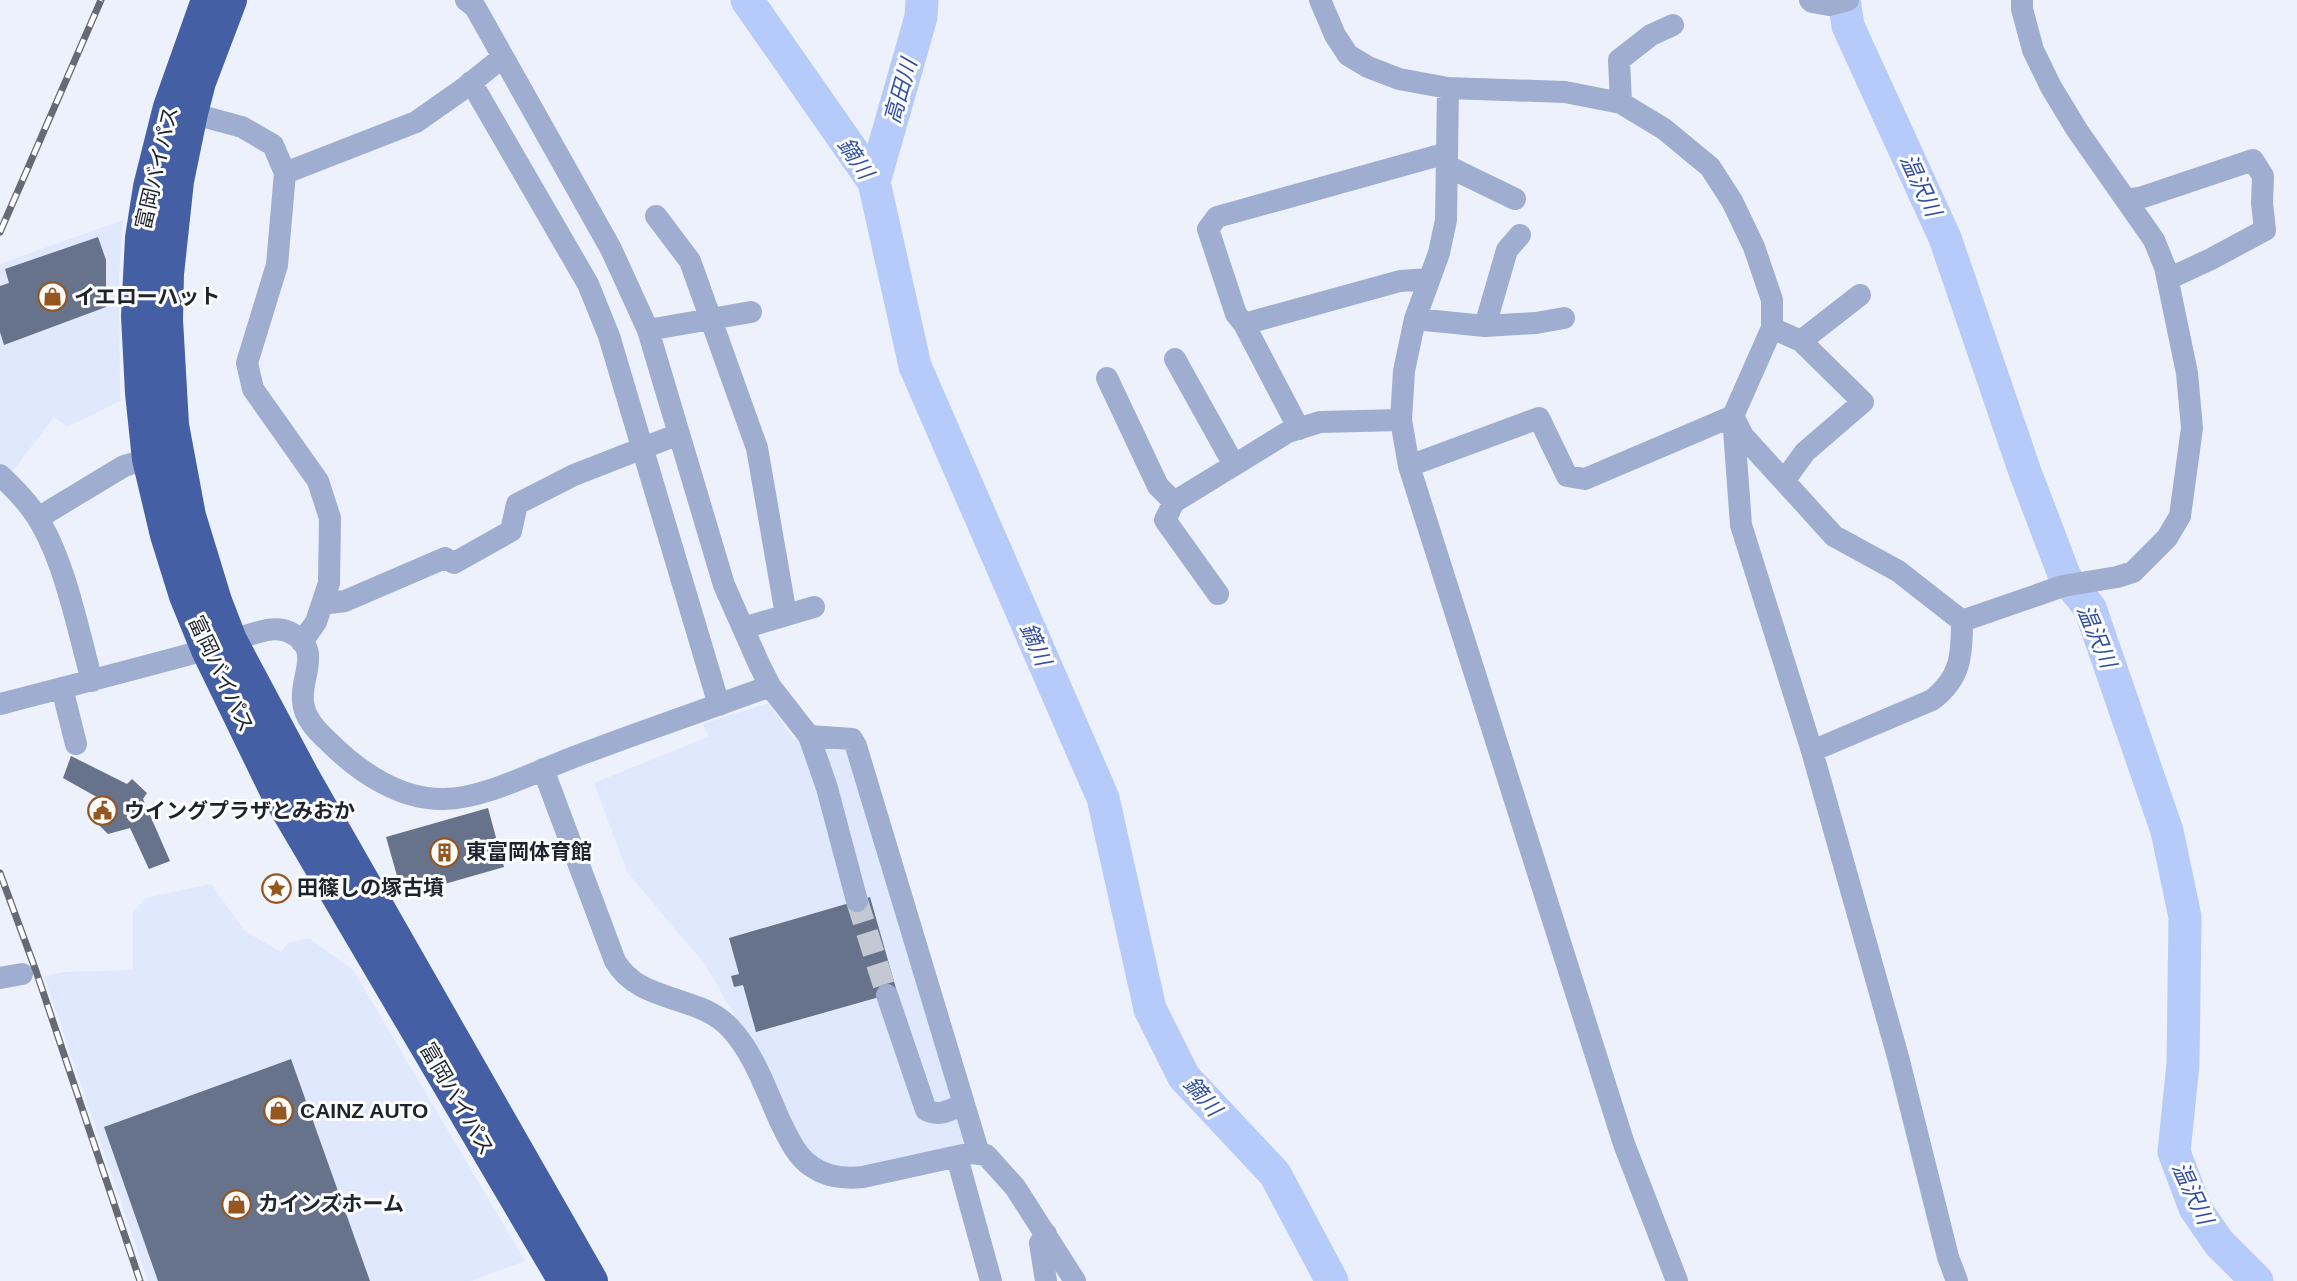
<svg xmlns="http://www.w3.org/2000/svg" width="2297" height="1281" font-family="Helvetica,'Noto Sans JP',sans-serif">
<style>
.built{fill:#dfe8fd}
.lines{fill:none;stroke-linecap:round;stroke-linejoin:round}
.river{stroke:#b7cbfa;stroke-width:33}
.building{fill:#67728b}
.minor-tunnel{stroke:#c3c8d3;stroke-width:22;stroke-dasharray:22 11;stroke-linecap:butt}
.minor{stroke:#9faed0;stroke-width:22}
.highway{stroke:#455fa4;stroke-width:32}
.rail-casing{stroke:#656a74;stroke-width:7}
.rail{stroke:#fefefe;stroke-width:4.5;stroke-dasharray:14;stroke-linecap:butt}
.labels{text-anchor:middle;stroke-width:6;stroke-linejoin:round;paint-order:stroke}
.street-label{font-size:21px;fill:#1e232d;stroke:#fefefe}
.poi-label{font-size:21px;font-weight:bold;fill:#1e232d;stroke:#fefefe;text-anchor:start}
.water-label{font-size:22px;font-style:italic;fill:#324fa6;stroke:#fefefe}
</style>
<rect width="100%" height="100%" fill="#ecf1fc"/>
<path class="built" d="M123 220 119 278 120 401 67 427 54 417 12 472 0 463V264Z
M768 703 793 738 818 747 848 750 970 1146 856 1171 825 1166 804 1148 748 1038 704 963 627 872 594 783 708 737 703 724Z
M211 884 245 931 281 952 288 943 309 938 353 970 525 1261 471 1281H148L44 976 65 972 133 970V913L145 898Z"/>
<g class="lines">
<path class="river" d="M747 0 874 182 915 366 1103 798 1150 1009 1184 1077 1275 1174 1332 1281
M1844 0 1848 26 1945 238 2025 472 2065 577 2090 608 2167 831 2185 917 2183 1064 2174 1152 2195 1208 2219 1243 2257 1281
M874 182 921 17 922 0"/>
</g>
<path class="building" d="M98 237 106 260V307L4 345 0 332V286L9 283 5 269Z
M71 756 127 784 132 779 147 793 143 799 170 861 149 869 130 828 108 834 97 823 102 800 63 778Z
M488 808 504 867 420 891 416 878 399 883 386 837Z
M870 897 897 992 756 1032 743 985 734 987 731 976 739 974 729 938Z
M291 1059 370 1281H158L104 1127Z"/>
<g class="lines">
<path class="minor-tunnel" d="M857 901 887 995"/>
<path class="minor" d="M1320 0 1335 35 1348 55 1368 67 1399 79 1448 88 1565 92 1621 103 1664 129 1710 167 1732 201 1754 247 1772 300V328L1733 416 1741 525 1812 751 1898 1057 1948 1257 1957 1281
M1810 0 1812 2 1829 5 1848 0
M471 82 588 284 609 336 719 705
M1448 88 1446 220 1439 253 1415 319 1404 371 1401 420 1409 466 1624 1144 1677 1281
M1621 103 1619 60 1651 35 1673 25
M179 110 242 127 273 145 285 173 277 265 247 363 253 389 318 481 330 518 329 583 316 622 302 642
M1447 166 1515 199
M285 173 416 122 463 89 503 57
M2126 200 2143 197 2253 160 2263 176 2262 203 2265 230 2211 259 2168 279
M656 216 690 261 757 448 786 615
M1429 279 1400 281 1244 324 1236 314 1208 229 1217 217 1447 153
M1415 319 1485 326 1536 323 1564 318
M1244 324 1299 429
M1485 326 1507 250 1520 235
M1772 328 1801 341 1863 402 1805 452 1784 481
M648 330 751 312
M1801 341 1860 295
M1175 359 1234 465
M1107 378 1158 486 1174 502
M1735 420 1743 436 1834 536 1898 571 1962 621 2063 586 2117 577 2133 572 2167 538 2180 516 2192 428 2187 373 2165 267 2154 240 2077 130 2051 87 2033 50 2022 9V0
M1409 466 1539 418 1567 476 1585 479 1733 416
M0 475C14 488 27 501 37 517 65 561 78 630 92 681
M38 518 124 466 148 459
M1218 594 1165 520 1174 502 1288 432 1320 422 1401 420
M322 604 345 601 445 558 454 563 511 531 517 504 574 475 679 434
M743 628 814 607
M770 686 809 736 827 788 857 901
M62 688 76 744
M0 704C66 687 132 670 198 652 221 646 243 635 267 630 274 629 283 629 289 632 324 648 300 676 303 701 304 718 317 731 329 742 359 772 400 800 444 799 483 799 537 771 574 757 639 732 705 710 770 686L759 664 724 585 648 330 611 249 475 7 466 0
M809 736 852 739 856 746 979 1154
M1812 751 1932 700C1961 678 1962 655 1962 621
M543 769 615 961C641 1005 699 993 731 1029 754 1054 766 1090 780 1121 788 1137 796 1156 811 1166 826 1177 845 1179 863 1177L972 1153 986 1155 1015 1187 1075 1281
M0 978 22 974
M887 995 926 1110C940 1117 950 1110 964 1104
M957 1157 991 1281
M1046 1281 1040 1243 1046 1234"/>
<path class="highway" d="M207 0 169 107 149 187 141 238 137 316 141 393 148 459 166 535 185 596 207 650 276 792 564 1281
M231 0 200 82 192 113 178 181 168 274 167 320 173 425 190 516 216 601 231 640 304 777 592 1281"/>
<defs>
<path id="rail" d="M0 232 101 0
M0 873 36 971 140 1281"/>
</defs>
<use href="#rail" class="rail-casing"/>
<use href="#rail" class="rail"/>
</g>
<defs>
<symbol id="shop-ring" viewBox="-11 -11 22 22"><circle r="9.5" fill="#fefefe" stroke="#965620" stroke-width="1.5"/><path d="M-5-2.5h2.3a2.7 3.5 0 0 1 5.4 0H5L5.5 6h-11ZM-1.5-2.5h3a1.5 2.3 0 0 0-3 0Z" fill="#965620"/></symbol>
<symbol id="civic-ring" viewBox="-11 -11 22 22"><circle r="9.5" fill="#fefefe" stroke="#965620" stroke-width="1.5"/><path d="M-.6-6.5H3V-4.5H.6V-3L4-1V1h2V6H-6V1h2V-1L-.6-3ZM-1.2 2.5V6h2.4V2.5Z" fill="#965620"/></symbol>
<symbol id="building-ring" viewBox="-11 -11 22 22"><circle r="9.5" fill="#fefefe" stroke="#965620" stroke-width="1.5"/><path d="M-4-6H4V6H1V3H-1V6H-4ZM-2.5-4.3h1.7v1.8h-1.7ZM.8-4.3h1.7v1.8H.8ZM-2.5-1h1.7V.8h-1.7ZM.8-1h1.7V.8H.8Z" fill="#965620"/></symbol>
<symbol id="sight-ring" viewBox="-11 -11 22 22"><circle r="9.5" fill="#fefefe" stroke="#965620" stroke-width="1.5"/><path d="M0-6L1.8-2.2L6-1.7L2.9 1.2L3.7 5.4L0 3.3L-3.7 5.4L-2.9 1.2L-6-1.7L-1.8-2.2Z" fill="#965620"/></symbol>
</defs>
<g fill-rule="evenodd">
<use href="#shop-ring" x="36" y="280" width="33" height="33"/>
<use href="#civic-ring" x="86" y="794" width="33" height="33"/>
<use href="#building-ring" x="428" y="836" width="33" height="33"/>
<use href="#sight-ring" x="260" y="872" width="33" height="33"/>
<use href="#shop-ring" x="262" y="1094" width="33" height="33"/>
<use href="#shop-ring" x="220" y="1188" width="33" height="33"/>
</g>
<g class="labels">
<g class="street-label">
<text transform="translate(157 168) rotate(-77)" y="7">富岡バイパス</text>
<text transform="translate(221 674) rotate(65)" y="7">富岡バイパス</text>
<text transform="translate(457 1099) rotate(60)" y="7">富岡バイパス</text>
</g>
<g class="poi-label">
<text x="74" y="304">イエローハット</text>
<text x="124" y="818">ウイングプラザとみおか</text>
<text x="466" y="859">東富岡体育館</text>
<text x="297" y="895">田篠しの塚古墳</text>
<text x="300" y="1118">CAINZ AUTO</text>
<text x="258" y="1211">カインズホーム</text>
</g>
<g class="water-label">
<text transform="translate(900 91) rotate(-74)" y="8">高田川</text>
<text transform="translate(856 158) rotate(56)" y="8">鏑川</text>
<text transform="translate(1921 185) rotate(65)" y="8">温沢川</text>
<text transform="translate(2097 636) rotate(67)" y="8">温沢川</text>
<text transform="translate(1036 644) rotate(66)" y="8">鏑川</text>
<text transform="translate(1203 1096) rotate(49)" y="8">鏑川</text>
<text transform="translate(2193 1193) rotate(65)" y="8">温沢川</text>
</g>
</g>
</svg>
